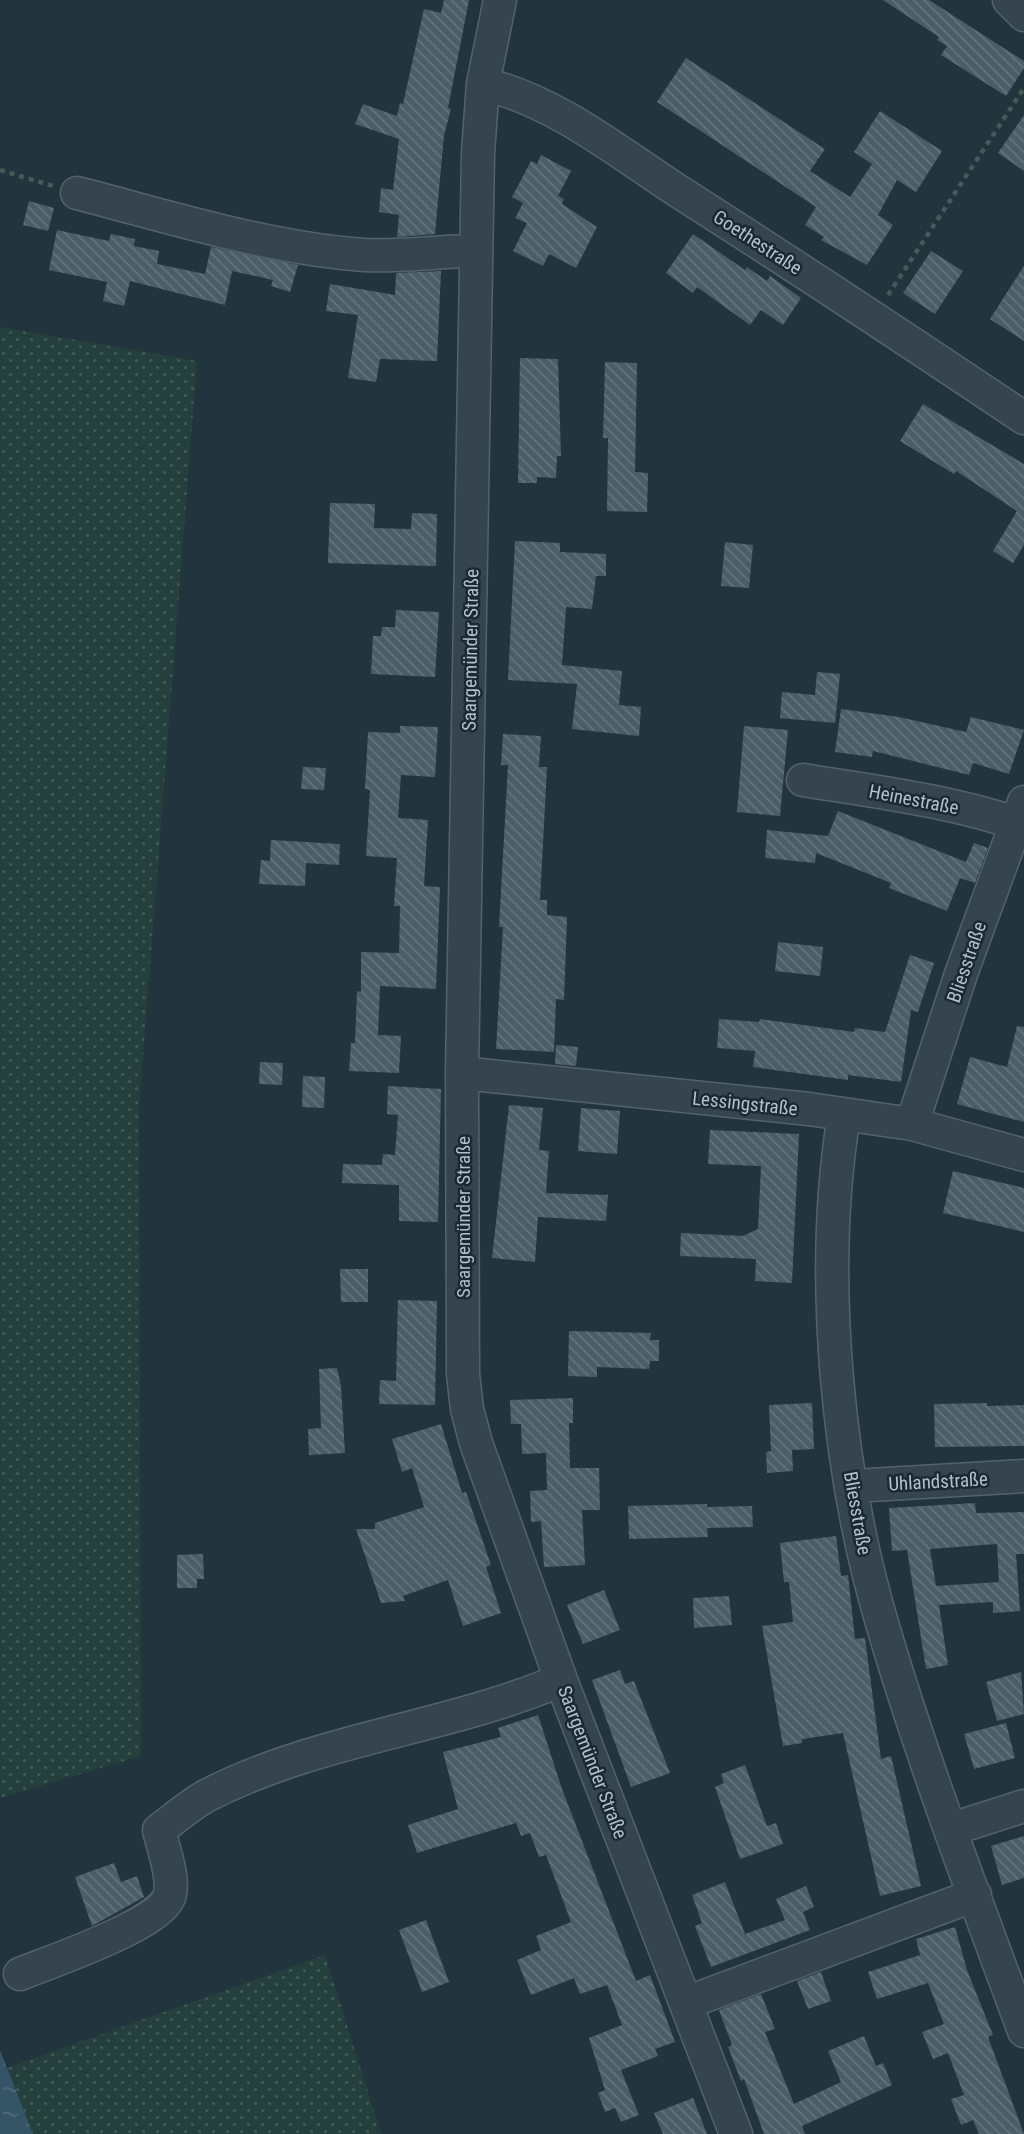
<svg xmlns="http://www.w3.org/2000/svg" width="1024" height="2134" font-family="'Roboto Condensed',sans-serif">
<style>
.grass{fill:url(#grass-dots)}
.water{fill:url(#water-ripples)}
.building{fill:url(#building-back-hatch);fill-rule:evenodd}
.lines{fill:none;stroke-linecap:round;stroke-linejoin:round}
.minor-casing{stroke:#54636b;stroke-width:35}
.path{stroke:#445c59;stroke-width:4.5;stroke-dasharray:5 5;stroke-linecap:butt}
.minor{stroke:#36454d;stroke-width:32}
.labels{text-anchor:middle;stroke-width:5;stroke-linejoin:round;paint-order:stroke}
.street-label{font-size:19px;fill:#b2c0c8;stroke:#1b2a32}
</style>
<defs>
<pattern id="grass-dots" width="8" height="8" patternUnits="userSpaceOnUse" patternTransform="scale(1.75)"><rect width="8" height="8" fill="#25403c"/><path d="M2 2h.1M6 6h.1" fill="none" stroke="#425a57" stroke-width="1.8" stroke-linecap="round"/></pattern>
<pattern id="water-ripples" width="26" height="14" patternUnits="userSpaceOnUse" patternTransform="scale(1.75)"><rect width="26" height="14" fill="#355465"/><path d="M2 4q2-2 4 0t4 0M15 11q2-2 4 0t4 0" fill="none" stroke="#506b7a"/></pattern>
<pattern id="building-back-hatch" width="6" height="6" patternUnits="userSpaceOnUse" patternTransform="scale(1.75)"><rect width="6" height="6" fill="#4b5e68"/><path d="M-1 5l2 2M0 0l6 6M5-1l2 2" fill="none" stroke="#63737c"/></pattern>
</defs>
<rect width="100%" height="100%" fill="#22343d"/>
<path class="grass" d="M0 327 197 361 139 1107 141 1756 0 1798Z
M325 1955 381 2134H33L6 2068Z"/>
<path class="water" d="M0 2050 33 2134H0Z"/>
<path class="building" d="M444 0H469L448 108 451 109 444 135 435 234 397 237 399 215 379 212 381 188 393 190 399 139 355 124 363 104 397 116 400 103 403 104 424 9 441 13Z
M883 0H929L1024 61V68L1006 96 941 55 947 46 937 40 939 37Z
M686 58 825 149 810 171 850 197 872 164 854 152 880 111 942 151 916 192 897 180 878 215 893 225 867 265 821 240 824 237 805 225 816 207 657 102Z
M1024 115V171L998 153Z
M541 155 571 171 558 196 564 199 562 204 597 227 576 268 549 254 543 266 513 251 527 223 515 218 523 203 512 197 531 161 537 164Z
M29 201 54 208 48 231 23 225Z
M57 230 109 241 111 234 135 239 134 246 159 251 157 264 205 274 211 247 298 265 290 292 271 286 273 280 232 271 225 305 130 281 124 306 103 301 107 282 49 270Z
M693 234 745 270 747 267 767 281 770 276 801 298 783 325 761 310 750 325 697 287 693 293 666 273Z
M931 251 963 271 935 314 903 293Z
M1024 266V341L990 319Z
M441 271 437 361 380 359 376 382 348 378 358 315 326 311 330 284 395 295 396 273Z
M520 358 558 359 561 456H557L556 478 537 477V483H518Z
M605 362 637 363 635 472 648 473 647 512 607 511 608 438H603Z
M923 404 1024 464V545L1013 563 993 551 1017 511 956 471 954 474 900 441Z
M330 503 375 504 374 528 411 529 412 513 437 514 436 566 328 563Z
M515 541 560 543V552L606 554V576H596L592 609 566 607 562 665 622 671 619 705 641 707 639 736 572 729 577 684 508 680Z
M725 542 753 545 749 588 721 586Z
M396 610 439 612 435 677 371 674 373 636H381L382 627H395Z
M817 672 840 674 835 723 780 718 782 692 815 695Z
M841 709 899 717 966 732 971 717 1024 730 1009 774 973 763 969 775 873 751 872 757 835 752Z
M400 726 438 727 435 777 401 775 398 818 428 820 424 886 440 887 436 989 380 986 378 1035 401 1036 399 1073 349 1071 351 1043H355L357 991 361 992V952L399 953 400 906H394L397 858 366 856 370 790 365 789 368 732 400 733Z
M744 726 788 730 780 816 737 812Z
M503 734 541 736 539 767H547L540 900H547V915L567 917 564 1000 556 999 554 1052 496 1049 503 927H499L508 765H501Z
M303 767 326 768 324 790 301 789Z
M838 811 966 862 974 843 988 848 975 883 960 878 966 863 947 911 889 888 891 883 816 853 815 863 765 858 767 830 828 836Z
M271 840 340 844 339 865 306 863 305 886 259 884 261 860 270 861Z
M778 942 823 947 820 976 775 971Z
M910 955 934 963 918 1012 911 1010 901 1082 848 1075V1080L753 1067 755 1051 717 1048 719 1019 759 1022 760 1019 854 1032 855 1028 885 1032Z
M1017 1026 1024 1027V1122L957 1104 970 1057 1007 1067Z
M556 1045 578 1047 576 1066 555 1064Z
M260 1062 283 1063 282 1085 259 1084Z
M303 1076 325 1077 324 1108 302 1107Z
M388 1086 441 1089 438 1222 399 1221V1185L342 1183 343 1164 382 1165 383 1154 395 1155 398 1115 387 1114Z
M509 1105 543 1108 539 1150 549 1151 546 1193 608 1195 606 1221 538 1217 535 1262 492 1258Z
M581 1108 620 1111 617 1154 578 1151Z
M710 1130 799 1134 792 1283 755 1281 756 1259 680 1256 681 1233 743 1236 758 1229 761 1166 708 1164Z
M953 1171 1024 1188V1232L943 1213Z
M340 1269H368V1302H341Z
M398 1300 437 1301 435 1405 379 1404 380 1380 396 1381Z
M569 1331 651 1333 650 1340H659V1361H650L649 1369 597 1367V1377L568 1376Z
M337 1368 341 1386 345 1453 309 1455 308 1429 321 1428 319 1369Z
M573 1398V1423H569L570 1468H599L600 1510H582L585 1565 544 1567 541 1521 531 1522 530 1491 547 1490 546 1453 522 1454 521 1424H511L510 1400Z
M812 1403 814 1449 792 1450 793 1471 767 1473 766 1452 771 1451 769 1405Z
M987 1403V1406L1024 1405V1446L935 1447 934 1404Z
M441 1424 462 1493 466 1492 491 1565 486 1567 501 1613 463 1626 448 1580 403 1596 405 1601 381 1603 356 1529H375V1523L424 1507 412 1468 402 1472 392 1439Z
M975 1503 976 1513 1024 1512V1554H1016L1020 1611 993 1613V1602L939 1605 948 1665 926 1669 907 1550 892 1551 889 1508ZM997 1544 999 1582 936 1586 930 1549Z
M707 1504V1507L752 1506 753 1527 707 1528 708 1537 629 1539 628 1506Z
M836 1536 841 1576 848 1575 855 1639 865 1638 881 1759 891 1756 921 1886 880 1896 843 1733 802 1739V1743L783 1746 762 1626 793 1622 789 1582H784L780 1543Z
M203 1554 204 1579H197V1588H177V1555Z
M604 1590 620 1630 583 1644 567 1605Z
M729 1596 732 1625 694 1628 693 1598Z
M620 1670 625 1684 634 1681 670 1773 631 1787 592 1680Z
M1021 1672 1024 1714 997 1721 986 1682Z
M538 1715 562 1789 636 1981 650 1975 675 2042 655 2049 658 2056 621 2070 639 2115 621 2122 615 2108 605 2112 598 2093 605 2090 589 2038 622 2025 607 1985 580 1994 574 1978 531 1995 517 1960 541 1950 536 1936 571 1922 546 1855 539 1857 530 1833 521 1836 516 1823 417 1853 408 1825 458 1809 443 1752 501 1737 498 1728Z
M1006 1723 1015 1758 974 1769 964 1734Z
M745 1765 767 1826 776 1823 783 1844 740 1859 715 1787 724 1783 721 1774Z
M1024 1836V1878L1002 1885 991 1846Z
M114 1863 121 1882 137 1876 144 1897 92 1926 75 1877Z
M725 1882 745 1934 785 1920 776 1899 806 1886 814 1907 803 1912 810 1930 711 1967 695 1926 702 1923 692 1895Z
M426 1920 449 1982 422 1992 399 1930Z
M955 1927 967 1970 993 2035 988 2037 1024 2134H979L973 2120 961 2125 951 2099 964 2095 948 2053 933 2059 922 2032 944 2024 928 1983 877 1999 868 1972 920 1955 916 1939Z
M821 1972 831 2001 808 2009 797 1981Z
M761 1994 775 2029 765 2032 794 2104 841 2082 828 2051 864 2036 876 2066 883 2063 892 2085 802 2126 805 2134H764L744 2079 741 2081 728 2047 732 2045 719 2010Z
M693 2098 707 2134H663L654 2113Z"/>
<g class="lines">
<defs>
<path id="minor" d="M500 0 483 84 478 153 462 1073 463 1374 467 1409 476 1443 561 1680 736 2134
M1009 0 1024 15
M483 84C554 100 618 152 678 191 794 265 909 341 1024 418
M77 193C170 217 267 248 364 255 401 257 439 251 476 251
M803 780C877 792 953 801 1024 826
M462 1073 809 1109 912 1124 1024 1155
M844 1115C818 1275 837 1474 884 1630 924 1765 975 1898 1024 2031
M912 1124 961 974 1024 802
M853 1486 1024 1476
M952 1829 1024 1806
M20 1974C49 1962 164 1924 170 1894 174 1876 163 1848 159 1830 174 1819 190 1805 206 1796 318 1738 446 1729 561 1680
M686 2003 975 1895"/>
</defs>
<use href="#minor" class="minor-casing"/>
<path class="path" d="M0 170 53 186
M888 295 1024 88"/>
<use href="#minor" class="minor"/>
</g>
<g class="labels">
<g class="street-label">
<text transform="translate(758 242) rotate(33)" y="7">Goethestraße</text>
<text transform="translate(470 650) rotate(-89)" y="7">Saargemünder Straße</text>
<text transform="translate(914 799) rotate(11)" y="7">Heinestraße</text>
<text transform="translate(966 962) rotate(-71)" y="7">Bliesstraße</text>
<text transform="translate(745 1103) rotate(6)" y="7">Lessingstraße</text>
<text transform="translate(463 1217) rotate(-90)" y="7">Saargemünder Straße</text>
<text transform="translate(938 1481) rotate(-3)" y="7">Uhlandstraße</text>
<text transform="translate(858 1513) rotate(80)" y="7">Bliesstraße</text>
<text transform="translate(593 1762) rotate(69)" y="7">Saargemünder Straße</text>
</g>
</g>
</svg>
